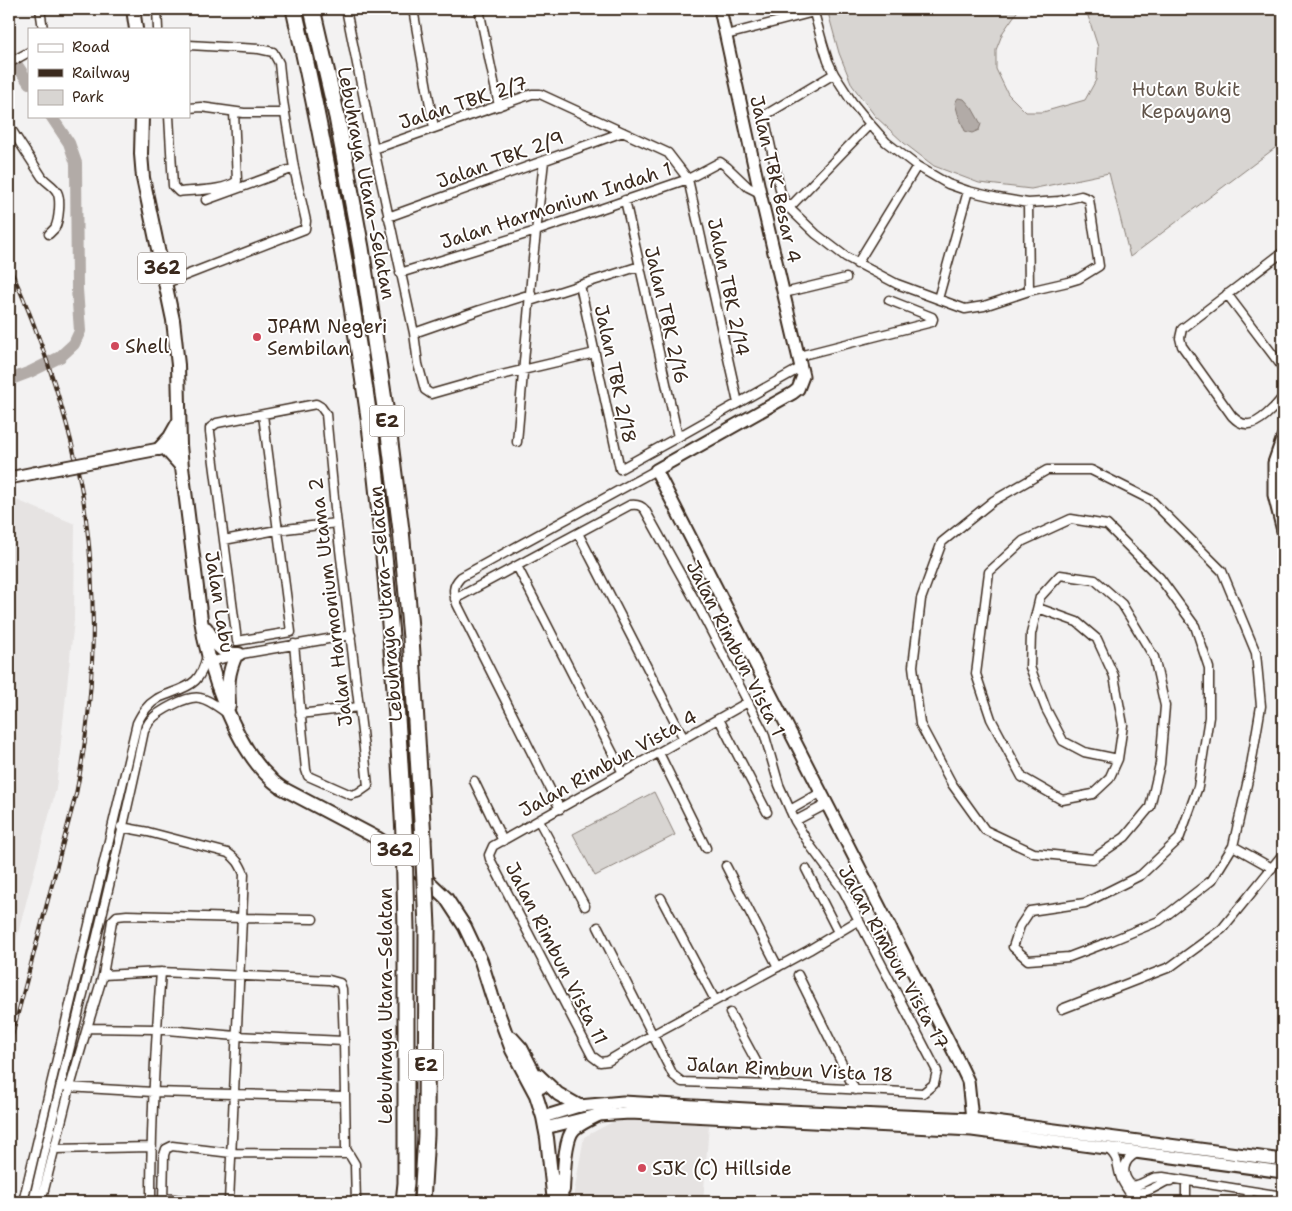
<svg xmlns="http://www.w3.org/2000/svg" width="1292" height="1211" font-family="'Shantell Sans',sans-serif">
<style>
.built{fill:#e6e3e2}
.green{fill:#d8d5d2;stroke:#8a8078}
.water{fill:#b2aba7;stroke:#827770}
.lines{fill:none;stroke-linecap:round;stroke-linejoin:round}
.river{stroke:#b2aba7;stroke-width:12}
.street-casing{stroke:#3b2a1e;stroke-width:11}
.secondary-casing{stroke:#3b2a1e;stroke-width:15}
.primary-casing{stroke:#3b2a1e;stroke-width:16}
.highway-casing{stroke:#3b2a1e;stroke-width:19}
.street{stroke:#fff;stroke-width:8}
.secondary{stroke:#fff;stroke-width:11}
.primary{stroke:#fff;stroke-width:12}
.highway{stroke:#fff;stroke-width:15}
.rail-casing{stroke:#3b2a1e;stroke-width:4}
.rail{stroke:#fff;stroke-width:2;stroke-dasharray:5.5;stroke-linecap:butt}
.secondary-bridge-casing{stroke:#3b2a1e;stroke-width:15;stroke-linecap:butt}
.highway-bridge-casing{stroke:#3b2a1e;stroke-width:19;stroke-linecap:butt}
.secondary-bridge{stroke:#fff;stroke-width:11}
.highway-bridge{stroke:#fff;stroke-width:15}
.poi-dot{fill:#d1495b;stroke:#fff;stroke-width:2}
.labels{text-anchor:middle;stroke-width:4;stroke-linejoin:round;paint-order:stroke}
.shield{fill:#fff;stroke:#766a62;stroke-width:1}
.shield-label{font-size:18px;font-weight:bold;fill:#3b2a1e}
.park-label{font-size:19px;fill:#62554b;stroke:#fff}
.street-label{font-size:19px;fill:#3b2a1e;stroke:#fff}
.poi-label{font-size:19px;fill:#3b2a1e;stroke:#fff;text-anchor:start}
</style>
<rect width="100%" height="100%" fill="#f3f2f2"/>
<filter id="ink" filterUnits="userSpaceOnUse"><feTurbulence type="fractalNoise" baseFrequency=".02" numOctaves="2"/><feDisplacementMap in="SourceGraphic" scale="10" xChannelSelector="R" yChannelSelector="G"/><feConvolveMatrix kernelMatrix="1 2 1 2 8 2 1 2 1" color-interpolation-filters="sRGB"/></filter>
<g filter="url(#ink)">
<path class="built" d="M9 497 75 524 74 620 56 789 9 967Z
M624 1116 709 1125 703 1202H574L573 1198 584 1137Z"/>
<path class="green" d="M827 9H1019L1003 32 996 50V69L1008 94 1026 112H1043L1085 100 1096 80 1098 47 1087 13V9H1283V142L1130 257 1109 173 1031 189 979 183 934 166 904 143 875 116 852 85 839 53Z
M654 792 675 835 595 876 573 834Z"/>
<path class="water" d="M958 98 964 99 972 108 981 124 979 130 972 133 965 131 958 114 955 103Z"/>
<g class="lines">
<path class="river" d="M9 53 29 83
M9 380 30 372 60 357 74 344 80 331 77 289 76 163 69 143 51 116"/>
<defs>
<path id="street" d="M40 9 43 29
M157 9 158 29
M346 9 374 149 414 333 418 364 425 390 431 394 480 380 595 353
M413 9 434 128
M479 9 499 106
M813 9 823 45 828 61 834 74 852 102 870 124 886 142 917 166 948 184 968 191 998 198 1028 203 1059 201 1081 196 1089 199 1099 266 1078 279 1068 282 1029 291 984 306 965 309 897 284 846 257 816 234 789 208 781 194 765 120 767 114 834 74
M726 35 814 12
M9 63 29 52
M189 108 201 107 244 113H285
M169 116 173 186 179 192C195 190 224 191 237 181L234 112
M9 126 42 177C47 183 54 186 57 192 61 199 59 220 55 228 53 230 51 232 49 234
M374 149 532 94H540L668 153 688 179 738 403
M206 200 294 168
M625 200 678 437
M1028 203 1029 291
M789 208 870 124
M388 217 623 132
M1283 252 1182 329 1180 338 1182 346 1232 416C1236 420 1240 424 1246 424 1258 426 1276 406 1283 397
M857 264 917 166
M400 273 536 231 688 179 720 162 727 167 748 187 760 193
M166 283 305 229 306 221 294 168 283 101 279 63 273 52 259 49 189 45
M580 285 620 469 678 437 802 367
M784 293 846 278
M1227 294 1283 368
M938 299 968 191
M530 301 640 266
M414 333 480 310 531 294
M799 356 932 322 933 319 932 317 889 300
M263 415 291 632 237 641 210 432V428L217 423 316 404 321 407 326 414 335 508 365 757 368 786 358 793 351 795 308 776 306 770 294 644
M517 442 533 259 544 161
M578 533 684 739
M224 540 277 530 337 523
M517 566 623 773
M455 599 630 505C637 504 641 505 645 510L697 604 764 733 779 785 795 821 809 844 843 890 937 1071 934 1084 923 1093 769 1085 682 1082 673 1075 598 927
M1038 608 1077 622 1097 639 1114 676 1123 725 1118 759 1109 779 1093 794 1062 800 1022 777 991 719 976 674 989 572 1023 541 1071 519 1107 525 1160 578 1195 626 1209 668V717L1198 787 1179 839 1141 875 1085 903 1030 911 1020 926 1013 947 1028 960 1069 957 1111 941 1159 921 1212 880 1233 846 1272 868
M210 662 236 655 351 635
M748 702 493 846 489 855 490 859 592 1056 600 1062 608 1061 652 1035 809 950 859 920
M300 714 359 707
M719 719 767 812
M659 753 706 848
M1118 759 1084 752 1063 741 1046 709 1030 667 1031 634 1040 597 1060 575 1095 580 1122 604 1154 657 1165 706 1160 764 1150 807 1125 837 1093 859 1034 853 985 830 952 784 920 724 913 666 921 599 942 542 993 501 1047 470H1091L1151 500 1222 571 1256 653 1261 706 1250 771 1233 846
M474 781 503 841
M560 809 457 604C453 592 452 586 461 577L656 470
M790 810 822 792
M539 821 585 906
M795 821 827 804
M121 827 148 832 228 853C237 859 240 864 244 874L229 1202
M726 866 778 967
M806 869 838 932
M661 898 715 1000
M103 975 161 972 309 979 329 980 340 983 342 989 344 1041 346 1149 355 1164 356 1202
M798 975 855 1090
M1062 1009 1170 967 1222 929 1283 854
M730 1013 769 1085
M87 1028 156 1029 236 1036 344 1041
M67 1087 153 1092 345 1097
M54 1149 151 1147
M1108 1149C1120 1159 1116 1164 1121 1178 1123 1183 1126 1187 1129 1192 1145 1195 1153 1188 1167 1181H1171
M1137 1153C1123 1160 1120 1173 1131 1185 1139 1187 1144 1181 1151 1179 1155 1177 1159 1177 1163 1177L1283 1196
M163 1198 203 1202
M23 1202 137 723C142 713 147 705 157 699 161 696 167 695 171 693 194 685 201 680 207 656
M33 1202C69 1045 111 889 144 731 146 728 148 723 150 721 158 711 188 695 200 698 211 700 220 709 228 714
M41 1202 70 1087 87 1028 103 975 112 921 117 916 127 915 242 918 313 919
M151 1202C151 1125 155 1049 161 972
M163 1202 164 1155 166 1149 172 1146 231 1153 349 1154
M1186 1202V1182
M1248 1202 1249 1191"/>
<path id="secondary" d="M720 9 760 193 803 376 798 389 793 393 656 470 957 1058 968 1081 972 1119V1130
M1283 437 1274 463V495L1283 531
M117 457 180 445
M9 478 34 473
M543 1117 579 1106 623 1102 765 1110 972 1119 1283 1160
M545 1128 598 1115 630 1113 972 1130 1283 1172"/>
<path id="primary" d="M133 9 136 29
M142 116 141 154 143 178 173 320 178 365 180 445 182 467 201 620C208 667 234 745 270 778 273 782 278 785 282 788L377 838 398 852 446 898 465 927 481 961 492 996 512 1050 536 1095 543 1117 547 1138 554 1202
M165 448 182 467
M159 449 170 437 179 421
M206 628C211 636 217 648 226 652 229 654 235 654 239 654
M229 706C228 685 227 675 236 655
M512 1038 521 1048 541 1087
M538 1075 558 1094 579 1106
M560 1180 562 1202
M563 1190C564 1175 564 1139 574 1129 581 1123 590 1119 598 1115"/>
<path id="highway" d="M294 9C315 101 333 195 349 289 357 337 365 385 371 434 387 567 397 701 404 835
M312 9 337 117 361 248 388 427 401 530 411 638 423 839
M404 1202 406 1183V930
M422 1202 426 1135 427 927"/>
</defs>
<use href="#street" class="street-casing"/>
<use href="#secondary" class="secondary-casing"/>
<use href="#primary" class="primary-casing"/>
<use href="#highway" class="highway-casing"/>
<use href="#street" class="street"/>
<use href="#secondary" class="secondary"/>
<use href="#primary" class="primary"/>
<use href="#highway" class="highway"/>
<defs>
<path id="rail" d="M9 267C24 297 36 329 47 361 64 411 80 467 86 519 98 609 94 705 76 794L9 1047"/>
</defs>
<use href="#rail" class="rail-casing"/>
<use href="#rail" class="rail"/>
<defs>
<path id="secondary-bridge" d="M34 473 117 457"/>
<path id="highway-bridge" d="M404 835 406 930
M423 839 427 927"/>
</defs>
<use href="#secondary-bridge" class="secondary-bridge-casing"/>
<use href="#highway-bridge" class="highway-bridge-casing"/>
<use href="#secondary-bridge" class="secondary-bridge"/>
<use href="#highway-bridge" class="highway-bridge"/>
</g>
</g>
<g class="poi-dot">
<circle cx="257" cy="337" r="5"/>
<circle cx="115" cy="346" r="5"/>
<circle cx="642" cy="1168" r="5"/>
</g>
<g class="labels">
<g class="shield">
<rect x="138" y="252.5" width="48" height="31" rx="4"/>
<rect x="369.5" y="405.5" width="35" height="31" rx="4"/>
<rect x="371" y="834.5" width="48" height="31" rx="4"/>
<rect x="408.5" y="1049.5" width="35" height="31" rx="4"/>
</g>
<g class="shield-label">
<text x="162" y="274">362</text>
<text x="387" y="427">E2</text>
<text x="395" y="856">362</text>
<text x="426" y="1071">E2</text>
</g>
<g class="park-label">
<text x="1186" y="96">Hutan Bukit<tspan x="1186" dy="22">Kepayang</tspan></text>
</g>
<g class="street-label">
<text transform="translate(463 102) rotate(-18)" y="7">Jalan TBK 2/7</text>
<text transform="translate(500 159) rotate(-20)" y="7">Jalan TBK 2/9</text>
<text transform="translate(776 179) rotate(77)" y="7">Jalan TBK Besar 4</text>
<text transform="translate(367 183) rotate(79)" y="7">Lebuhraya Utara–Selatan</text>
<text transform="translate(556 205) rotate(-18)" y="7">Jalan Harmonium Indah 1</text>
<text transform="translate(729 287) rotate(78)" y="7">Jalan TBK 2/14</text>
<text transform="translate(667 315) rotate(77)" y="7">Jalan TBK 2/16</text>
<text transform="translate(616 374) rotate(78)" y="7">Jalan TBK 2/18</text>
<text transform="translate(220 602) rotate(81)" y="7">Jalan Labu</text>
<text transform="translate(330 602) rotate(-97)" y="7">Jalan Harmonium Utama 2</text>
<text transform="translate(385 604) rotate(-95)" y="7">Lebuhraya Utara–Selatan</text>
<text transform="translate(736 648) rotate(63)" y="7">Jalan Rimbun Vista 1</text>
<text transform="translate(608 763) rotate(-29)" y="7">Jalan Rimbun Vista 4</text>
<text transform="translate(557 953) rotate(63)" y="7">Jalan Rimbun Vista 11</text>
<text transform="translate(894 957) rotate(61)" y="7">Jalan Rimbun Vista 17</text>
<text transform="translate(385 1006) rotate(-90)" y="7">Lebuhraya Utara–Selatan</text>
<text transform="translate(790 1069) rotate(3)" y="7">Jalan Rimbun Vista 18</text>
</g>
<g class="poi-label">
<text x="267" y="333">JPAM Negeri<tspan x="267" dy="22">Sembilan</tspan></text>
<text x="125" y="353">Shell</text>
<text x="652" y="1175">SJK (C) Hillside</text>
</g>
</g>
<rect width="1292" height="1211" fill="none" stroke="#fff" stroke-width="30"/>
<rect x="15" y="15" width="1262" height="1181" fill="none" stroke="#3b2a1e" stroke-width="2" filter="url(#ink)"/>
<rect x="28" y="28" width="162" height="90" fill="#ffffff" stroke="#b1aaa5"/>
<rect x="38" y="44" width="25" height="8" fill="#ffffff" stroke="#b1aaa5"/>
<text x="72" y="52" font-size="15" fill="#3b2a1e">Road</text>
<rect x="38" y="69" width="25" height="8" fill="#3b2a1e" stroke="#b1aaa5"/>
<text x="72" y="78" font-size="15" fill="#3b2a1e">Railway</text>
<rect x="38" y="90" width="25" height="15" fill="#d8d5d2" stroke="#b1aaa5"/>
<text x="72" y="102" font-size="15" fill="#3b2a1e">Park</text>
</svg>
